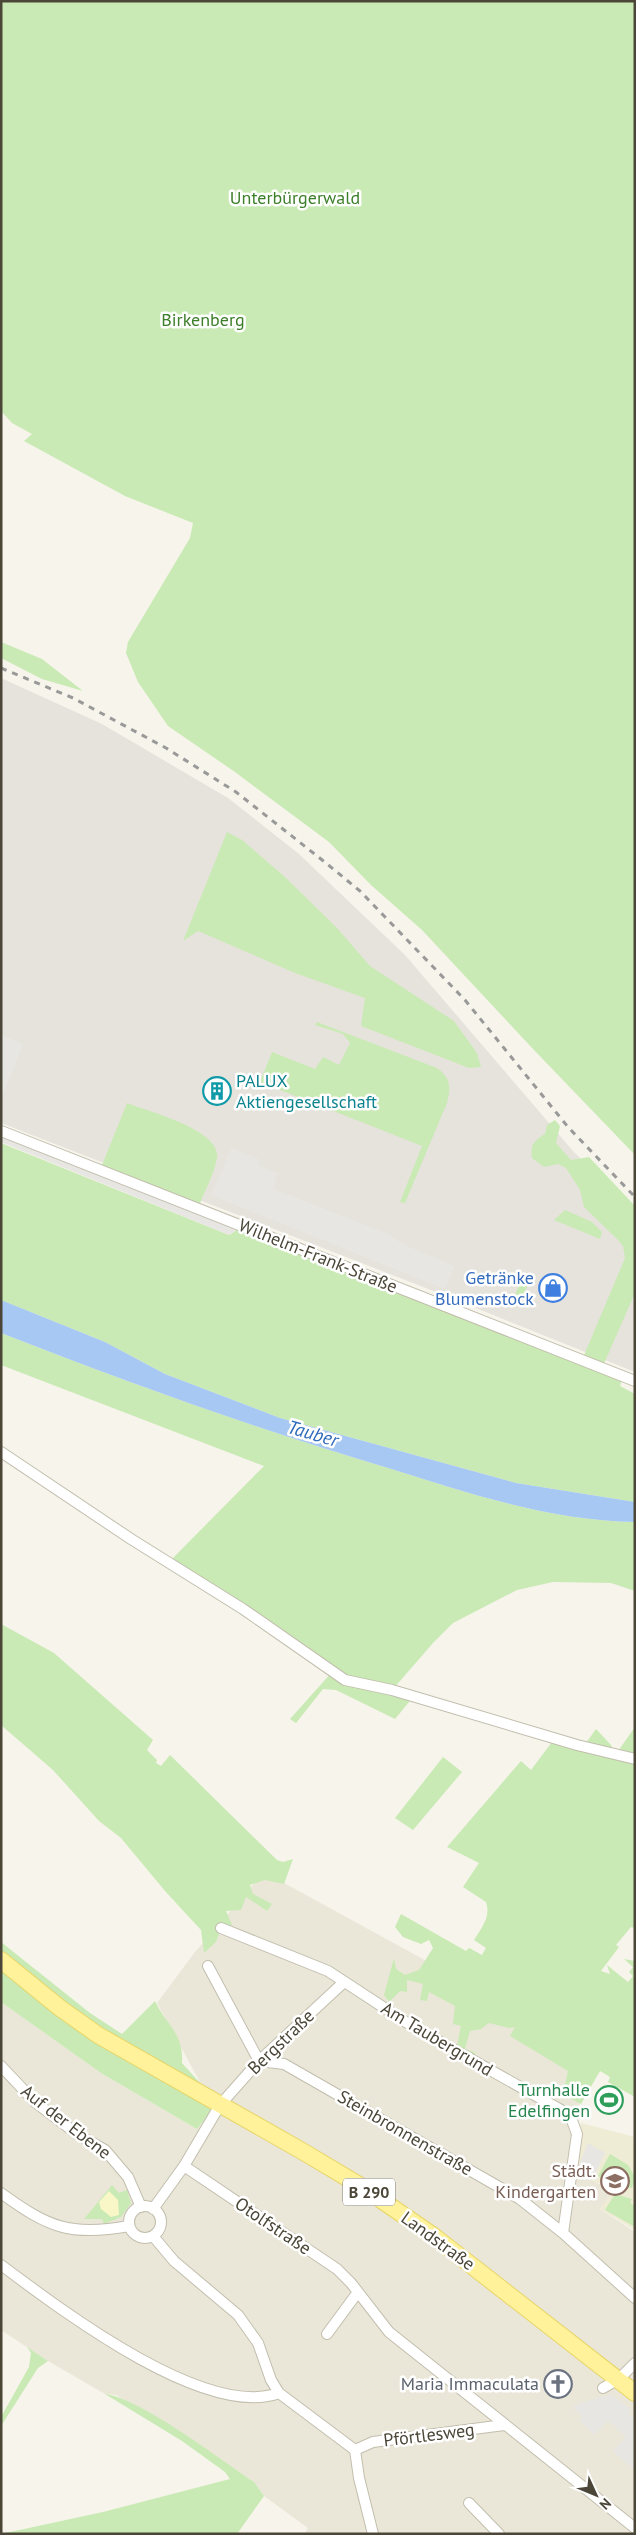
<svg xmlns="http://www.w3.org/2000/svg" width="636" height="2535" font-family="'PT Sans',sans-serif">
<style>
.residential{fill:#eae7d9}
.industrial{fill:#e6e3dc}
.education{fill:#efecd5}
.green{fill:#c9eab4}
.sand{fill:#f9f7c8}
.parking{fill:#e8e6e2}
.water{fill:#a7c8f3}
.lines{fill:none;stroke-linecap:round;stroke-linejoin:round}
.minor-casing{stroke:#c2bead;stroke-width:12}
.primary-casing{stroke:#e7d568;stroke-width:18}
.minor{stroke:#fff;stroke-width:10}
.primary{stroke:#fff29b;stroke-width:16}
.rail{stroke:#999;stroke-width:3;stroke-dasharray:6 6;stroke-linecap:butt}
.labels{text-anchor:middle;stroke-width:5;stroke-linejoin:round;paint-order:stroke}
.shield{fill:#fff;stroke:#817e74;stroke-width:1}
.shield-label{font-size:16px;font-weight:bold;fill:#4b4638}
.park-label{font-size:18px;fill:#3c7f29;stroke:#fff}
.culture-label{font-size:18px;fill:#0d838f;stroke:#fff;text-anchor:start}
.street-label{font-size:18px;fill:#4b4638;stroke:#fff}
.shop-label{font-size:18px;fill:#366cbe;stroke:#fff;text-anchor:end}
.leisure-label{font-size:18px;fill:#27864d;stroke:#fff;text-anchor:end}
.education-label{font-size:18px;fill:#785e54;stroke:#fff;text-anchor:end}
.worship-label{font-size:18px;fill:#5b616d;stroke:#fff;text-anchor:end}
.water-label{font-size:19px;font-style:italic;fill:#2d69bb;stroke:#fff}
</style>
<rect width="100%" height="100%" fill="#f6f4eb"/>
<path class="residential" d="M264 1872 596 2054 576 2113 568 2164 577 2173 614 2191 600 2209 635 2232V2534H304L308 2528 264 2496 254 2482 157 2418 116 2395 105 2394 48 2361 1 2330V2002L101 2073 197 2129 214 2108 157 2003 195 1952Z"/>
<path class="industrial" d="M1 678 102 724 228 798 299 854 405 955 573 1151 635 1214V1372L436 1292 1 1123Z"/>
<path class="education" d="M581 2123 635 2137V2230L600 2209 614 2190 577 2173Z"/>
<path class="green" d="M1 1H635V1155L534 1050 422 930 371 885 329 842 235 772 168 726 138 682 126 653 128 642 190 538 193 523 125 496 24 441 32 434 12 423 1 411Z
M1 642 42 659 83 691 42 679 1 658Z
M227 832 242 840 285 877 337 928 370 966 454 1021 477 1053 481 1067 469 1068 361 1026 365 998 295 973 198 931 183 941Z
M317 1022 437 1068C451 1078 451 1088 447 1103L405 1203 400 1202 422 1146 260 1082 272 1052 315 1069 323 1057 339 1065 350 1043 343 1034 315 1025Z
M127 1103C147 1111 222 1130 217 1158 214 1174 204 1193 198 1208L100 1170Z
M555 1120 560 1126 556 1143 571 1160 589 1157 635 1206V1293L602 1368 623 1376 620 1386 635 1394V1502L516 1483 280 1418 165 1374 105 1342 1 1300V1143L229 1235 243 1226 582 1360 625 1258 623 1246 618 1240 584 1207 580 1190 566 1168 558 1164 544 1167 532 1158C530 1145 534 1141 545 1134L547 1125Z
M565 1210 592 1222 602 1232 600 1239 554 1220Z
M531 1276 519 1307 513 1300 522 1278Z
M1 1333C129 1383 257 1429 388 1468 469 1493 549 1521 635 1522V1591L611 1583 553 1582 517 1590 453 1623 433 1643 393 1689 414 1696 395 1719 336 1690 323 1689 296 1723 290 1719 332 1672 169 1562 264 1466 1 1365Z
M1 1624 54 1653 153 1740 147 1750 157 1760 156 1763 161 1766 170 1755 277 1860 283 1862 293 1859 284 1884 265 1880 250 1885 253 1894 272 1904 267 1911 246 1897 241 1910 226 1911 232 1925 221 1928 216 1942 204 1953 201 1930 165 1891 121 1838 99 1821 53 1770 1 1725Z
M635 1727V1928L631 1927 616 1945 619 1947 601 1971 610 1974 607 1965 628 1982 633 1976 629 1972 633 1967 624 1959 635 1961V2097L608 2082 610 2077 600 2071 581 2104 563 2094 568 2071 510 2036 515 2027 509 2028 489 2023 481 2029 470 2031 465 2049 474 2052 476 2055 473 2061 456 2051 461 2026 453 2024 455 2006 429 1992 427 2001 420 2000 423 1984 407 1980V1992L400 1991 389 2002 384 1995 394 1958 396 1969 405 1975 419 1970 433 1948 429 1940 421 1944 403 1937 395 1927 401 1914 466 1951 469 1948 482 1955 486 1948 474 1940C482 1927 491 1917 486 1902L463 1887 479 1863 447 1847 521 1761 531 1770 555 1738 583 1747 596 1729 611 1745 616 1754Z
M443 1757 462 1772 413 1830 395 1818Z
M1 1942 90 2013 122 2034 155 2001C166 2025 184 2033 182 2063L220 2105 212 2122 206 2118 197 2129 101 2073 1 2002Z
M610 2154 628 2165 635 2177 632 2188 615 2185 598 2176Z
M112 2185 119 2193 127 2190 131 2203 121 2217 104 2224 102 2219H84Z
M615 2194 632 2199 630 2203 635 2206V2227L605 2210Z
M27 2347 48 2361 38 2368 1 2426V2417L29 2367 31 2353Z
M105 2394C140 2398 221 2460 254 2482L264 2496 237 2534H1L103 2512 230 2479 225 2472 182 2441Z"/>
<path class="sand" d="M109 2191 118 2200 119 2215 111 2217 101 2209 99 2202Z"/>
<path class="parking" d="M1 1035 23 1044 3 1095H1Z
M1 1131 243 1226 229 1235 185 1217 1 1142Z
M232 1148 260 1160 258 1165 277 1173 273 1189 386 1233 405 1245 454 1266 445 1289 211 1195Z
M588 2143 605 2153 595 2174 579 2164Z
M611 2394 631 2410 628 2413 635 2419V2471L613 2451 626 2437 608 2420 595 2435 579 2421 582 2417 572 2406Z"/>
<path class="water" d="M1 1300 105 1342 165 1374 280 1418 516 1483 635 1502V1522C549 1521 469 1493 388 1468 257 1429 129 1383 1 1333Z"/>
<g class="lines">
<defs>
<path id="minor" d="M1 1131 635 1381
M1 1452 131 1539 243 1609 345 1680 392 1690 577 1745 635 1759
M221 1928 328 1971 412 2026 570 2115 577 2134 563 2233
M208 1966 259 2061 284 2064 520 2199 563 2233 635 2298
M1 2066 35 2102 77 2134 105 2150 128 2177 141 2207
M184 2166 337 2269 351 2283 389 2332 635 2528
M1 2193C48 2227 70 2237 129 2226
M129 2222a16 16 0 1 1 32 0a16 16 0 1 1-32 0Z
M153 2209 184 2166 220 2105 259 2061 344 1982
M153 2236 174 2261 238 2315 258 2343 271 2380 279 2393 355 2450 359 2478 373 2534
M1 2265C60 2309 205 2420 279 2393
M327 2334 358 2292
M603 2388 619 2379 635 2363
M355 2450 373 2442 504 2425
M469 2503 499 2534"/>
<path id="primary" d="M1 1960 60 2008 98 2035 302 2151 364 2188 435 2237 635 2393"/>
</defs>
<use href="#minor" class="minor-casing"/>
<use href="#primary" class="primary-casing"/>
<use href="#minor" class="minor"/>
<use href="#primary" class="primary"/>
<path class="rail" d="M1 668 73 698 166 748 236 792 326 863 360 891 465 1000 568 1127 635 1197"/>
</g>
<defs>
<symbol id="building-ring" viewBox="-11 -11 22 22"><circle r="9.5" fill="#fff" stroke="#0f9aa8" stroke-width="1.5"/><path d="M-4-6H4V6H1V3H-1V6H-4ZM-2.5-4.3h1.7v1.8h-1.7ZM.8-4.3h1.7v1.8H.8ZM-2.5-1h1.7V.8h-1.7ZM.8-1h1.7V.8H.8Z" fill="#0f9aa8"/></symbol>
<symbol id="shop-ring" viewBox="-11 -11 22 22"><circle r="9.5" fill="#fff" stroke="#3f7fe0" stroke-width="1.5"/><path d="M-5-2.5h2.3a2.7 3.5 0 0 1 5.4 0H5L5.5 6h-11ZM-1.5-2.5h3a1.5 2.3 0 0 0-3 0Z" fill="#3f7fe0"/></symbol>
<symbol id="stadium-ring" viewBox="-11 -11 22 22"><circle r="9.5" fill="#fff" stroke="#2e9e5b" stroke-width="1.5"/><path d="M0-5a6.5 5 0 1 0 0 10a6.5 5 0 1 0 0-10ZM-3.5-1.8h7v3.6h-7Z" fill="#2e9e5b"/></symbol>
<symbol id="school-ring" viewBox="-11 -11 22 22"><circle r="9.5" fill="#fff" stroke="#8d6e63" stroke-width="1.5"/><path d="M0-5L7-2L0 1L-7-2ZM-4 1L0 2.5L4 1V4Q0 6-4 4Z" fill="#8d6e63"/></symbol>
<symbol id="church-ring" viewBox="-11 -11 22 22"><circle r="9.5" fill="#fff" stroke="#6b7280" stroke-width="1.5"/><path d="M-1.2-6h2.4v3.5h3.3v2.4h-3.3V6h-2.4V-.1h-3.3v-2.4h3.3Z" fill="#6b7280"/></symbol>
</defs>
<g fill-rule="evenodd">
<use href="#building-ring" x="201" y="1075" width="32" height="32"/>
<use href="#shop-ring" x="537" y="1272" width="32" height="32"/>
<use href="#stadium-ring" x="593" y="2084" width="32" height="32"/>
<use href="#school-ring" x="599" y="2165" width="32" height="32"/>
<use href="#church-ring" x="542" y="2368" width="32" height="32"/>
</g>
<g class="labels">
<rect class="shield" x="343" y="2178.5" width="52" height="27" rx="4"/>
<g class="shield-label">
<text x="369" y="2198">B 290</text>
</g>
<g class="park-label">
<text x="295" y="204">Unterbürgerwald</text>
<text x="203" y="326">Birkenberg</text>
</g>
<g class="culture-label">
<text x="236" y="1087">PALUX<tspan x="236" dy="21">Aktiengesellschaft</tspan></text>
</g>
<g class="street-label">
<text transform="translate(318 1256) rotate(22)" y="6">Wilhelm-Frank-Straße</text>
<text transform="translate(437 2039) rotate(31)" y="6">Am Taubergrund</text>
<text transform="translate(281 2042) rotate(-44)" y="6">Bergstraße</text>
<text transform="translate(66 2122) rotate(38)" y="6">Auf der Ebene</text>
<text transform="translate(405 2133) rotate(30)" y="6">Steinbronnenstraße</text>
<text transform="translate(273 2226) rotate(34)" y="6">Otolfstraße</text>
<text transform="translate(438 2241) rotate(36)" y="6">Landstraße</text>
<text transform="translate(429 2435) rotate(-7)" y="6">Pförtlesweg</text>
</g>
<g class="shop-label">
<text x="534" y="1284">Getränke<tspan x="534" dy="21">Blumenstock</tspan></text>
</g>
<g class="leisure-label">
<text x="590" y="2096">Turnhalle<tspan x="590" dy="21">Edelfingen</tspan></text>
</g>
<g class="education-label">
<text x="596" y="2177">Städt.<tspan x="596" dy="21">Kindergarten</tspan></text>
</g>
<g class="worship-label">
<text x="539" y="2390">Maria Immaculata</text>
</g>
<g class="water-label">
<text transform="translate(313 1433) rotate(16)" y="7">Tauber</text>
</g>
</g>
<rect width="636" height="2535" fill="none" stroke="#4b4638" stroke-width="5"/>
<g transform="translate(596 2495) rotate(134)" stroke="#ffffff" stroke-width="4" paint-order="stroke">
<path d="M0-4L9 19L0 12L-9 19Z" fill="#4b4638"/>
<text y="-8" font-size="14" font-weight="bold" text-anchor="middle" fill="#4b4638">N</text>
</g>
</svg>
